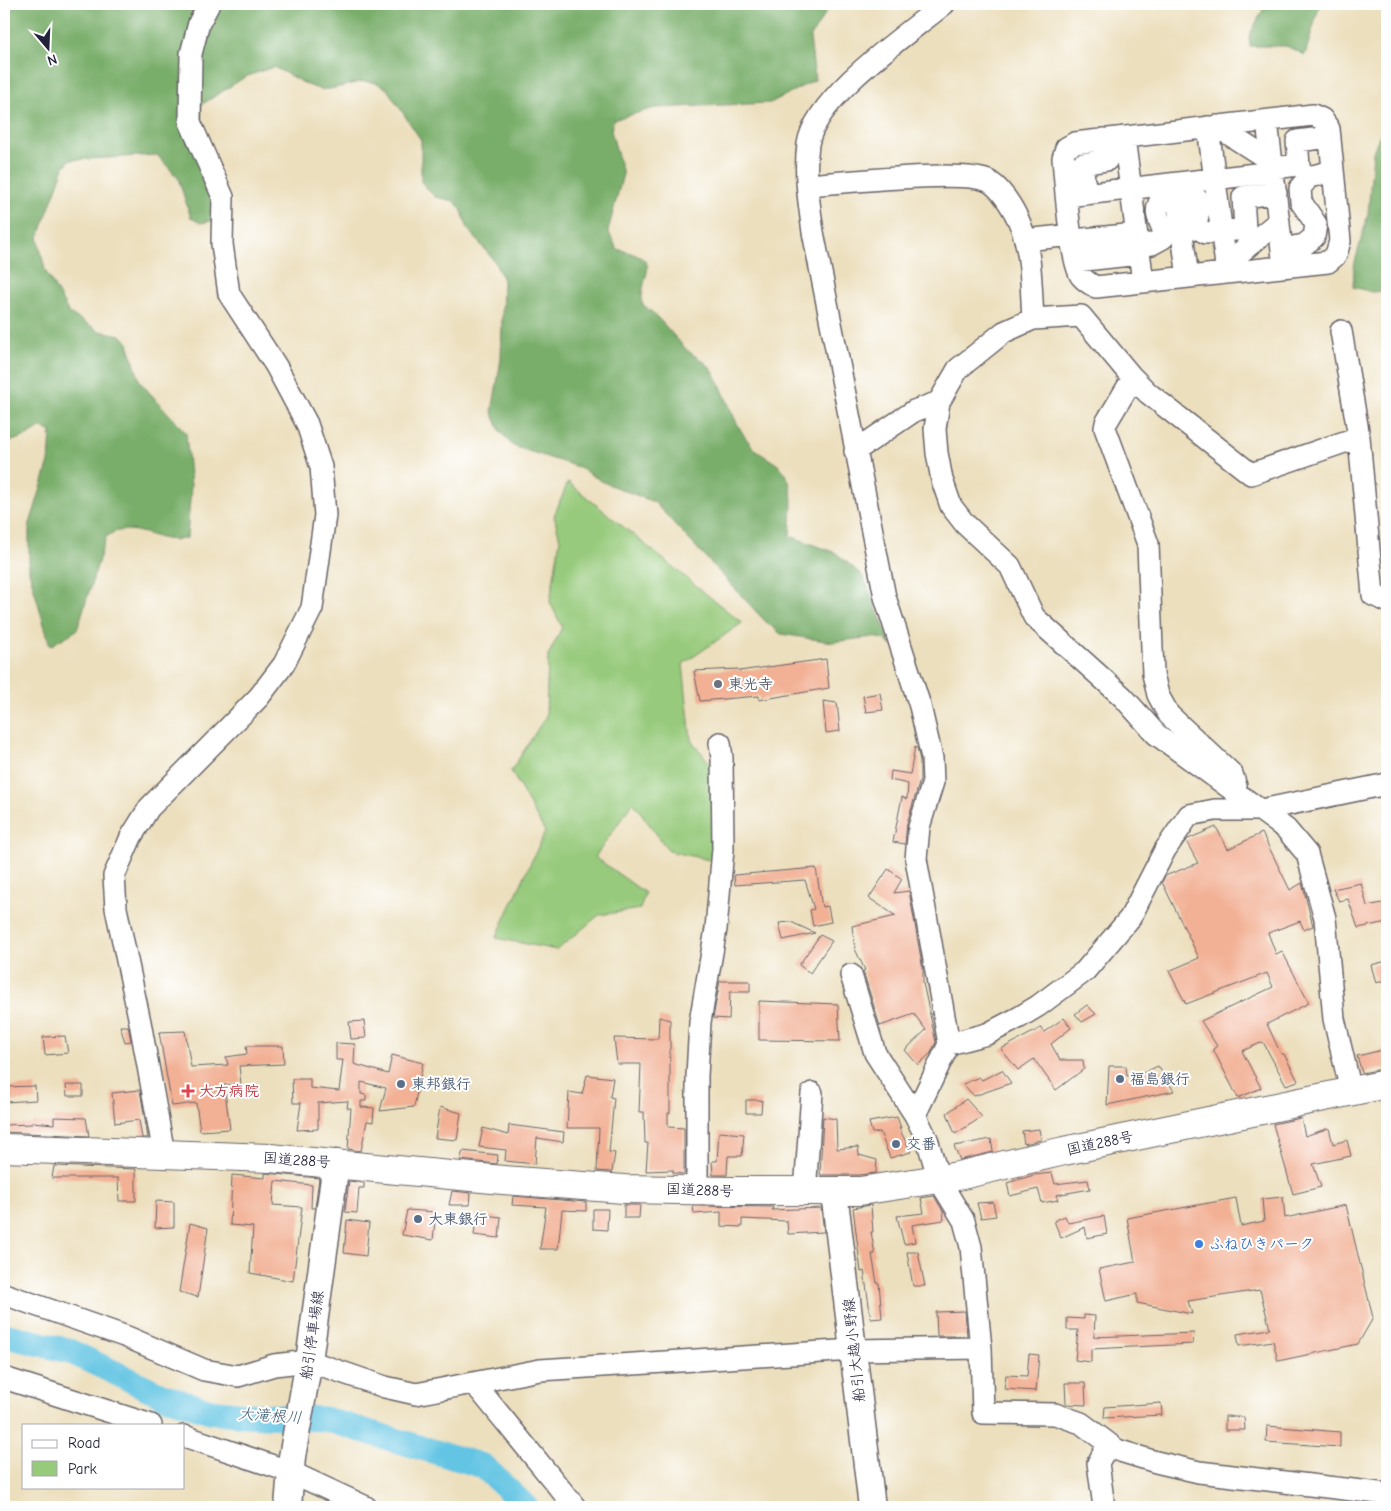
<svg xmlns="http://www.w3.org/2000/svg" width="1391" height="1511" font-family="'Comic Neue','Klee One',sans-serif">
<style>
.green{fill:#97ca7b;stroke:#5c765b}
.forest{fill:#79ae6b;stroke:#4e6853}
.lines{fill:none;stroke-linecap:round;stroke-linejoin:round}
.river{stroke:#64c5e3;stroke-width:25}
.building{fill:#f2b094}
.minor-casing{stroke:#696468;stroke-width:24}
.major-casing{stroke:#696468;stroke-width:29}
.highway-casing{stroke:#696468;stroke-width:30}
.minor{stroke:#fff;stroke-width:21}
.major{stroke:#fff;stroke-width:26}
.highway{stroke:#fff;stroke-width:28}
.worship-dot{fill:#6b7280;stroke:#fff;stroke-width:2}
.service-dot{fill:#5c6f8a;stroke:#fff;stroke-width:2}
.health-dot{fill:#e0444e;stroke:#fff;stroke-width:2}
.shop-dot{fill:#3f7fe0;stroke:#fff;stroke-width:2}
.labels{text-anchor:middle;stroke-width:4;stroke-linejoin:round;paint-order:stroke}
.worship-label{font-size:15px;font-weight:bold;fill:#5b616d;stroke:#fff;text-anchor:start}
.service-label{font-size:15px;font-weight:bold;fill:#4e5e75;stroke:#fff;text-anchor:start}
.health-label{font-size:15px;font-weight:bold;fill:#be3a42;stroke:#fff;text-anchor:start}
.street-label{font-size:15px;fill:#22223b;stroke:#fff}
.shop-label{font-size:15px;font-weight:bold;fill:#366cbe;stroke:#fff;text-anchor:start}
.water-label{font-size:16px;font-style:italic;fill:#395b76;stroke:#fff}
</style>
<rect width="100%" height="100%" fill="#fff"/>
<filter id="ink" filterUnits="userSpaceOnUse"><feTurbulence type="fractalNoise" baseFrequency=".02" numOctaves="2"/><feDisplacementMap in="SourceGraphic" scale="10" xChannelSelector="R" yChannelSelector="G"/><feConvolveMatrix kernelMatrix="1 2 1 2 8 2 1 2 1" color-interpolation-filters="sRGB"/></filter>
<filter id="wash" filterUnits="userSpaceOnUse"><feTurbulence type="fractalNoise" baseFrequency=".0096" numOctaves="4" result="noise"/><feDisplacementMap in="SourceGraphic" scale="20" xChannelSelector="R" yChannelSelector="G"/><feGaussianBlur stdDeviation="1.12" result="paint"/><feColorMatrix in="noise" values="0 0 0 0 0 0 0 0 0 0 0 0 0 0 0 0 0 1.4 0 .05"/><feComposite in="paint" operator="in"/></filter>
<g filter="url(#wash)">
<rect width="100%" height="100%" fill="#ecdfbd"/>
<path class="green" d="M568 482 742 623 683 664 691 740 714 768V861L669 851 633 802 595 857 645 893 640 909 599 915 557 950 496 938 545 832 511 771 546 716 548 656 562 627 550 602 560 539 554 516Z"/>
<path class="forest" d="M4 4H826V12L810 38 815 80 770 103 655 108 613 120 611 131 623 174 608 231 617 249C667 262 640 269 642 304 660 317 671 334 687 350 696 358 707 361 713 372 728 396 732 423 752 446 762 458 780 461 787 476 795 495 791 516 790 536L836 553 863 576 892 646 884 639 873 637 832 642 781 634 765 621 654 502 605 483 578 467 513 446 500 431 492 412 501 359 503 280 495 262 468 229 461 209 454 201 435 197 421 182V140L387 89C364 71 343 92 319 89 308 87 285 72 273 67L245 77 201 105V126L220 219 201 223 191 218 178 178 157 155 70 160 64 167 38 239 45 270 69 313 99 331 121 335 128 343 140 382 186 433 191 486 187 538C156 547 134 517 106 537L77 630 50 646 29 571V527L49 462 51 431 40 428 29 435 4 444Z
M1266 4H1320L1305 55 1286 46H1250L1249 36Z
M1387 116V291L1372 292 1353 287 1354 266 1368 214 1373 152Z"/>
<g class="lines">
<path class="river" d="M4 1335 69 1351 164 1396 210 1411 246 1415 324 1419 483 1466 526 1507"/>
</g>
<g id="blocks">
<path class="building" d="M826 659 829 688 759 700V696L700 701 694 671 738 669 739 671Z
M880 693 883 710 866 712 863 696Z
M823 701 837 703 840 731 826 733Z
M915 747 917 748 920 760V780L907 823 905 844 893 842 902 797 907 799 908 784 890 780 891 771 910 774Z
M1216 827 1228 849 1262 833 1290 890 1302 883 1313 926 1304 930 1300 921 1268 933 1276 954 1282 951 1309 1003 1267 1024 1281 1054H1284L1298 1081 1286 1085 1263 1042 1242 1051 1261 1088 1238 1098 1213 1049 1217 1046 1201 1021 1273 987 1267 973 1186 1004 1169 971 1199 958 1162 882 1165 876 1198 863 1186 841 1188 839Z
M816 868 822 907 828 906 831 922 813 926 810 910 814 909 805 880 735 885 734 875Z
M888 869 902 879 894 893 909 891 923 970V983L936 1042 931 1053 918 1065 905 1050 926 1030 914 1014 880 1026 863 971 865 970 855 949 852 926 896 916 869 898Z
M1361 883 1367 906 1387 902V922L1358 928 1348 899 1339 901 1333 889Z
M791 922 815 933 783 940 779 923Z
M820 935 832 941 810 973 799 965Z
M1387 961V980L1376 983 1371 965Z
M720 981H750V992H730L729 1019 713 1018Z
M759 1001 838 1004 840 1041 759 1040Z
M1087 1005 1096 1014 1082 1022 1075 1014Z
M659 1017 670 1020V1113H668V1127L684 1128V1174L673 1173V1170L646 1171 648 1143H645L644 1112H639L641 1064H617L614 1038 658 1039Z
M1064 1018 1071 1028 1051 1044 1060 1060H1083L1084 1069 1056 1090 1034 1059 1018 1070 1001 1049 1041 1028 1044 1032Z
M364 1021 366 1038 351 1039 349 1022Z
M120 1026H128L131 1041 125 1042Z
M185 1031 191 1067 228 1065 226 1057 247 1054 246 1046H283L284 1064 239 1066 241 1084 224 1085 230 1129 200 1131 196 1103 172 1106 159 1032Z
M65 1036 68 1053 45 1055 43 1037Z
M336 1043 355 1044 354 1064 388 1074 392 1055 423 1063 414 1107 380 1111 386 1088 361 1082V1094L366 1095V1101H361V1107L374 1108 373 1122 367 1121 361 1151 348 1149 351 1108H347L348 1101 318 1103V1129L297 1130 301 1103H293L292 1079H310V1088L339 1091 343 1060H336Z
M1387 1049V1068L1362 1073 1357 1056Z
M1109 1066H1126L1127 1076 1143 1073 1158 1066 1174 1091 1107 1105Z
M1002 1070 1011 1083 1000 1087 974 1096 963 1084 979 1077 982 1080Z
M587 1075 613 1078 610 1097 614 1098 609 1152 615 1153 612 1172 597 1171 599 1128H567L569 1092 582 1094Z
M66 1085H83V1096H67Z
M35 1086 36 1100 6 1102 4 1087Z
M139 1090H140L148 1138H142L139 1120 115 1123 112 1093Z
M966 1099 982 1117 955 1134 947 1113Z
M746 1100H762L761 1113H746Z
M440 1107 461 1113 457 1140 435 1138Z
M54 1117 86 1118 89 1136 5 1132V1125L32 1124V1122L54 1124Z
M823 1117 836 1119 837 1149 858 1147 859 1155 877 1160 876 1173 859 1175H820Z
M897 1117 901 1128H899L911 1152 890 1158 880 1132 872 1133 869 1122Z
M1301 1118 1305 1136 1329 1128 1333 1144 1347 1140 1351 1156 1313 1164 1321 1187 1293 1194 1273 1124Z
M509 1125 564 1132 563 1142 537 1138 535 1164 505 1161 506 1150 479 1147 483 1128 508 1135Z
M1039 1129 1041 1140 1024 1144 1022 1131Z
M719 1132 744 1134 742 1156H728L727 1175H713L712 1161H717Z
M991 1139 993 1152 960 1160 954 1146Z
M463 1151 498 1155 497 1164 460 1160Z
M54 1166 136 1169V1201H119L118 1178H52Z
M265 1173 319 1178 315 1208H311L312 1185 275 1181 273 1205 302 1207 293 1281 250 1273 253 1227 230 1225 232 1175 265 1178Z
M1052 1173 1055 1184 1088 1180 1090 1189 1056 1195 1058 1200 1042 1203 1038 1189 1010 1196 1007 1183 1034 1175Z
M349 1181 364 1183V1188H359L357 1213 345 1212Z
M452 1191 471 1193 470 1205H449Z
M513 1196 586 1202V1211L562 1210 558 1249H540L546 1207 512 1205Z
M934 1196 943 1211 944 1220 912 1225 915 1242 904 1244 897 1216 924 1213 921 1198Z
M1283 1197 1285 1218 1346 1205 1373 1318 1358 1344 1278 1361 1273 1341 1239 1346 1237 1334 1270 1329 1260 1290 1188 1301 1192 1314 1137 1303V1294L1106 1301 1099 1269 1135 1262 1127 1218 1236 1198 1241 1226 1264 1221 1262 1199Z
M156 1201 174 1202V1227L155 1228Z
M993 1202 996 1216 981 1218 977 1203Z
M624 1205H640L639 1218H624Z
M871 1205 873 1232H871L875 1254H872L877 1283H879L882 1318 871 1319 864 1271 861 1272 853 1208Z
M693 1206 773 1207 772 1210 821 1208 824 1232 788 1234 787 1221 742 1219V1227L721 1226V1212L694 1214Z
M593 1209H608L607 1230 593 1229Z
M407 1210 436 1212 433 1240 402 1235Z
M477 1214 501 1217 499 1238 474 1235Z
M1065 1216 1068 1223 1104 1216 1107 1234 1087 1238 1085 1227 1061 1238 1054 1221Z
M347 1220 369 1223 366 1256 344 1253Z
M190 1223 208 1228 198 1297 179 1292Z
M907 1252H918L925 1286H913Z
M965 1311 967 1336H937L936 1312Z
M1084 1315 1095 1316 1094 1337 1194 1333 1193 1344 1091 1349V1362L1075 1360 1078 1330H1067V1318L1084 1319Z
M1029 1354 1039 1355 1036 1391 1004 1389 1006 1375 1027 1376Z
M1065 1383H1085L1086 1405 1066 1404Z
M1161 1403 1162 1415 1104 1418 1105 1407Z
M1225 1416 1244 1417 1245 1430H1225Z
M1267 1426 1340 1432V1447L1266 1442Z"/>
</g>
</g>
<g filter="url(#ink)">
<use href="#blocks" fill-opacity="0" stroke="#696468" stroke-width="1"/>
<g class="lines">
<defs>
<path id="minor" d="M944 4C906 35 816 96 808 144 804 173 809 203 813 232L885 597 920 706 932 758 933 782 919 827 916 859 949 1044 915 1115 927 1139 939 1180 964 1221 971 1247 981 1348
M1313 115 1322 119 1329 129 1340 241 1336 255 1328 262 1096 287C1090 284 1085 281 1081 276 1070 260 1065 181 1063 158L1066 148 1075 143Z
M1267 121 1284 267
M1216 126 1272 162
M1208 127 1227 273
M1124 137 1143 282
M1273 168 1299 165 1297 141 1330 137
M1175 184 1188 277
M808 185C840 183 967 168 990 182 1004 191 1018 216 1023 232 1032 260 1031 291 1033 319
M1086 194 1082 164 1107 160 1104 139
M1067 196 1273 172
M1025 240 1072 235
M1073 240 1137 234
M1138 246 1152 244 1163 238 1164 233C1161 221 1154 216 1159 203 1169 199 1187 194 1197 199 1203 209 1195 217 1197 228L1206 233 1245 229 1243 197 1276 193
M1282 249 1304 245 1314 237 1316 224 1301 202 1300 188 1309 177 1333 171
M1076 261 1139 254
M1225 265 1279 221
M1341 331 1359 437 1373 595 1387 601
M1131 376 1148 393 1251 474 1359 437
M939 402 935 429 937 453 942 480 951 506 965 524 1010 566 1034 617 1123 697 1156 734 1286 829 1307 854 1325 918 1334 1019 1351 1091
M855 451 914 411 939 402 958 369 1004 332 1033 319 1081 316 1131 376 1130 383 1106 423 1105 428 1148 544 1153 674 1158 695 1169 715 1232 774 1236 786
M851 975 875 1053 915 1115
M949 1044 987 1034 1018 1018 1038 1006 1085 971 1130 918 1165 850 1189 815 1215 810H1261L1387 784
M164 1154 140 1022 116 908 114 876 131 837 149 808 259 697 284 664 312 608 325 515 321 467 307 424 276 366 229 294 222 244 223 197 190 122 191 54 199 23 209 4
M697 1190V1076L700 1022 716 929 723 849 722 758 720 743
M805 1192 812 1093
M4 1294 127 1337 204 1370 238 1376 274 1365 309 1361 385 1387 416 1394 540 1370 853 1350 981 1348 983 1413 1055 1414 1081 1423 1117 1450 1156 1462 1199 1472 1387 1494
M4 1378 151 1425
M474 1383 575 1507
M184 1436 291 1472 366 1507
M1104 1507 1098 1463 1108 1445"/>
<path id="major" d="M834 1192 872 1507
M288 1507 292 1457 309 1361 336 1163"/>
<path id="highway" d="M4 1148 270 1158 503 1180 624 1189 732 1191H860L958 1176 1064 1151 1387 1084"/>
</defs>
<use href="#minor" class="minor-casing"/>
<use href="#major" class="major-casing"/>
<use href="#highway" class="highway-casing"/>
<use href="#minor" class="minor"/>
<use href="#major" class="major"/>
<use href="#highway" class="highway"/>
</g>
</g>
<circle class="worship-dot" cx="718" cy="684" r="5"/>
<g class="service-dot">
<circle cx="1120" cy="1079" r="5"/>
<circle cx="401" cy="1084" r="5"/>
<circle cx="896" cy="1144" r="5"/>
<circle cx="418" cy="1219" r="5"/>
</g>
<path class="health-dot" d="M185.5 1083.5h5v5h5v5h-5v5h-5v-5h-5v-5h5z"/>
<circle class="shop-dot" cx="1199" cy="1244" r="5"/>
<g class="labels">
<g class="worship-label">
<text x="728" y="689">東光寺</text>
</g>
<g class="service-label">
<text x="1130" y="1084">福島銀行</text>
<text x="411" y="1089">東邦銀行</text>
<text x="906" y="1149">交番</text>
<text x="428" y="1224">大東銀行</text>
</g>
<g class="health-label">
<text x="199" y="1096">大方病院</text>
</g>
<g class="street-label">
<text transform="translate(1100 1143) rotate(-12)" y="5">国道288号</text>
<text transform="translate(297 1160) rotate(4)" y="5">国道288号</text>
<text transform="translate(700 1190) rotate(2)" y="5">国道288号</text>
<text transform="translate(312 1335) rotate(-82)" y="5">船引停車場線</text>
<text transform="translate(854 1350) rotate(-96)" y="5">船引大越小野線</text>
</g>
<g class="shop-label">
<text x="1209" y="1249">ふねひきパーク</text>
</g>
<g class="water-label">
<text transform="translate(270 1415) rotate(4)" y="6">大滝根川</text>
</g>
</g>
<rect width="1391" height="1511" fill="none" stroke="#fff" stroke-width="20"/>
<rect x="22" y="1424" width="162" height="65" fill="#ffffff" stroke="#a7a7b1"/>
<rect x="32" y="1440" width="25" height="8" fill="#ffffff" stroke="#a7a7b1"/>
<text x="68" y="1448" font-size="15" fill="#22223b">Road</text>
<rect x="32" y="1461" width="25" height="15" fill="#97ca7b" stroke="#a7a7b1"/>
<text x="68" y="1474" font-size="15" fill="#22223b">Park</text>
<g transform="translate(48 48) rotate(161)" stroke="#ffffff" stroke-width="4" paint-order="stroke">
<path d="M0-4L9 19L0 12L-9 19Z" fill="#22223b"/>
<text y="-8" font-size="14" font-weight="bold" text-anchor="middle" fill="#22223b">N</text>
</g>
</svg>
